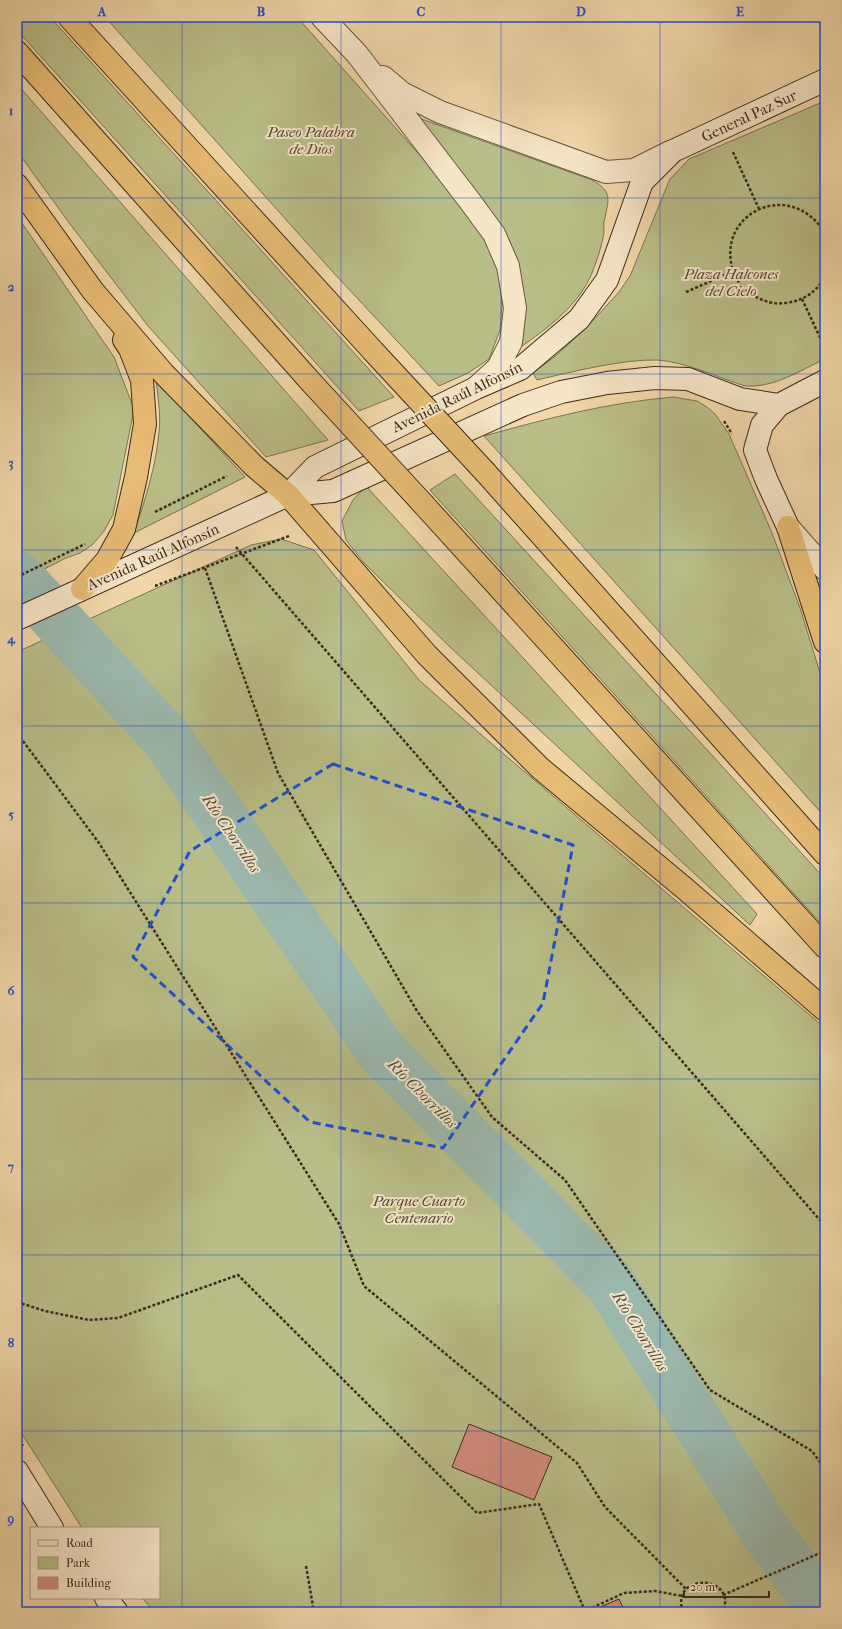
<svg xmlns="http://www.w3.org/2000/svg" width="842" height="1629" font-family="'IM FELL French Canon',serif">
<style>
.green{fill:#b9be88;stroke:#7a7452}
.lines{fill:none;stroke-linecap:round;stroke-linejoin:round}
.river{stroke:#9bb8ad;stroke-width:51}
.building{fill:#d48c7d;stroke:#3a2b1d}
.tertiary-casing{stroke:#685640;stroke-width:24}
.secondary-casing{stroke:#3a2b1d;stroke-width:24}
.trunk-casing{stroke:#3a2b1d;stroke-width:24}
.path{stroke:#3a2b1d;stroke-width:2.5;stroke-dasharray:3 2;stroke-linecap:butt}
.tertiary{stroke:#f6e5c7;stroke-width:22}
.secondary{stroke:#f6e5c7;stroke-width:22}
.trunk{stroke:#e8bc74;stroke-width:22}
.trunk-bridge-casing{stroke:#3a2b1d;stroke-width:24;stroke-linecap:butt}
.trunk-bridge{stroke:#e8bc74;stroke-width:22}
.marked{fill:none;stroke:#1d4ed8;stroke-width:3;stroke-dasharray:8 5;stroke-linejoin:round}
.grid{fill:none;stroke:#1d4ed8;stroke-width:1;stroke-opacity:0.55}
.labels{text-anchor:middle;stroke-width:4;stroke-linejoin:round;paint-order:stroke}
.street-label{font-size:15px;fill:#3a2b1d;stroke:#f6e5c7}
.park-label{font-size:15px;font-style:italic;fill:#534832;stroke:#f6e5c7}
.water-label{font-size:16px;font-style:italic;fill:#524e41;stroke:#f6e5c7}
.neatline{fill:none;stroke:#1d4ed8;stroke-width:1.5}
.grid-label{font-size:13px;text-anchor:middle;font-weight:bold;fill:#1d4ed8}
</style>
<rect width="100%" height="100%" fill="#f1d7a9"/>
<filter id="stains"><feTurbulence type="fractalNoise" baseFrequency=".005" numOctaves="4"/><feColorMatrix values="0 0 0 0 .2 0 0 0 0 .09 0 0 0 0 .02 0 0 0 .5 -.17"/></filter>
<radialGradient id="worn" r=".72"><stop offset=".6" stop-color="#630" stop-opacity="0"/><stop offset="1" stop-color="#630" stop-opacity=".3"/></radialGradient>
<path class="green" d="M17 17H50L394 397 359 411 17 30Z
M105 17H297L449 188 478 226 499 271 502 304 500 330 489 359 468 373 439 386 331 270Z
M17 84 328 440 266 457 148 326 70 224 17 151Z
M825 101V359C799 371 774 388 745 386 720 378 682 361 657 360 623 359 571 372 537 380L533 373 558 354 588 326 619 292 630 276 670 179 689 159Z
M416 117 592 180C612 191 609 198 605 218 603 222 604 228 604 233 602 243 599 255 595 265 583 303 549 327 518 349L525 300Z
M17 216 114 357 134 409 113 515 104 531 92 545 80 553 66 558 17 583Z
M156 380 245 477 134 533C145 500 156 467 159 432 161 415 158 397 156 380Z
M673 397 697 401 707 407 715 414 729 434 772 533 800 608 825 689V817L484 436C549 418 606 403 673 397Z
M455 474 825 879V928L430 490Z
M366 486 757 914 750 925 450 647 364 563 346 540 342 521 353 500Z
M281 539 314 550 419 680 478 732 825 1028V1612H155L142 1598H159V1528H82L17 1426V652L251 545Z"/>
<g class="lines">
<path class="river" d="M17 576 168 740 383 1053 611 1284 768 1535 825 1611"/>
</g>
<path class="building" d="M469 1424 552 1457 534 1500 452 1467Z
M619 1599 625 1612H589Z"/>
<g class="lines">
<defs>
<path id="tertiary" d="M322 17 357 54 469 200 494 234 508 266 515 308 511 342 498 368 477 387
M383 77 402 93 440 112 606 172 634 170 670 152
M788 527 825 569"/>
<path id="secondary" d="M288 495 315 467 476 388 520 369 579 319 607 280 642 182 673 151 825 80
M788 527 766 479 755 450 762 425 779 405 825 381
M17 619 288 495 333 491 523 405 561 392 607 383 655 378 688 379 740 399 779 405
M17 1471 52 1528
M106 1598 117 1612"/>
<path id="trunk" d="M69 17 373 351
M17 52 310 381
M17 185 93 291 164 374 254 466 288 495 427 655 540 768 683 887 825 1010
M486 473 825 854
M425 506 825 947
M788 527 825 642
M82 589 107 560 124 529 136 477 145 424 142 380 130 349 124 340"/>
</defs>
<use href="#tertiary" class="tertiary-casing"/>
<use href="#secondary" class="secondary-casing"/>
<use href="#trunk" class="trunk-casing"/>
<path class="path" d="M733 152 759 209
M825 233C789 176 715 215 733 270 736 279 742 289 751 294 761 300 772 305 785 303 803 301 818 292 825 275
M686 292 734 271
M802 299 825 348
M724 421 732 434
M155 512 227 476
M236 547 825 1226
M205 568 278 773 417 1011 492 1117 565 1180 710 1390 812 1451 825 1469
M17 577 85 544
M155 586 289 536
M17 733 99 843 339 1224 364 1286 577 1463 605 1507 686 1589
M17 1302 45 1311 89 1320 118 1318 238 1275 477 1513 539 1504 585 1611
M17 1436 23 1446
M306 1566 314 1612
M723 1595 825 1551
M583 1612 624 1593 655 1591 682 1596
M683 1612C669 1572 738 1574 723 1612"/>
<use href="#tertiary" class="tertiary"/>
<use href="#secondary" class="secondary"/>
<use href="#trunk" class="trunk"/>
<defs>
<path id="trunk-bridge" d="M373 351 486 473
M310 381 425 506"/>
</defs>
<use href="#trunk-bridge" class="trunk-bridge-casing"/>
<use href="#trunk-bridge" class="trunk-bridge"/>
</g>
<path class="marked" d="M333 764 573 845 543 1003 443 1148 310 1122 133 957 190 851Z"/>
<path class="grid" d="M182 17V1612M341 17V1612M501 17V1612M660 17V1612M17 198H825M17 374H825M17 550H825M17 726H825M17 903H825M17 1079H825M17 1255H825M17 1431H825"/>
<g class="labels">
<g class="street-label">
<text transform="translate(749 116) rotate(-25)" y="5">General Paz Sur</text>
<text transform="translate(457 397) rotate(-26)" y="5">Avenida Raúl Alfonsín</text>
<text transform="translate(153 557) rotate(-24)" y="5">Avenida Raúl Alfonsín</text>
</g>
<g class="park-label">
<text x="311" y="137">Paseo Palabra<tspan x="311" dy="17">de Dios</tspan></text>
<text x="731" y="279">Plaza Halcones<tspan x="731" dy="17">del Cielo</tspan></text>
<text x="419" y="1206">Parque Cuarto<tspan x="419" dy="17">Centenario</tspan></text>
</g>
<g class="water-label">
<text transform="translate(232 833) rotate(56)" y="6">Río Chorrillos</text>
<text transform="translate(423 1093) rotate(45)" y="6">Río Chorrillos</text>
<text transform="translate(641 1331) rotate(58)" y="6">Río Chorrillos</text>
</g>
</g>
<rect width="842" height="1629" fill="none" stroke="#f1d7a9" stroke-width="44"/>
<rect x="30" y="1527" width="130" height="72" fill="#f6e5c7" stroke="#ab9b83"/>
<rect x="38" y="1540" width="20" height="6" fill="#f6e5c7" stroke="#ab9b83"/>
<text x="66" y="1547" font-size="12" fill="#3a2b1d">Road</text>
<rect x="38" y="1557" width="20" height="12" fill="#b9be88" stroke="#ab9b83"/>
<text x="66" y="1567" font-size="12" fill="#3a2b1d">Park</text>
<rect x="38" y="1577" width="20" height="12" fill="#d48c7d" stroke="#ab9b83"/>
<text x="66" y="1587" font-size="12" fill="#3a2b1d">Building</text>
<path d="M684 1591v6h85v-6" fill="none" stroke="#3a2b1d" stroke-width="2"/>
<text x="690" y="1591" font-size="12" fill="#3a2b1d" stroke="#f6e5c7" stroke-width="3" paint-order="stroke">20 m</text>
<rect x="22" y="22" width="798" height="1585" class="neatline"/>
<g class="grid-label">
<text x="102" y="16">A</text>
<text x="261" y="16">B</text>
<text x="421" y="16">C</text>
<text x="581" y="16">D</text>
<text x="740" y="16">E</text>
<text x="11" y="115">1</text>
<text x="11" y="291">2</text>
<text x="11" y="467">3</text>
<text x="11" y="643">4</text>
<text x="11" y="819">5</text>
<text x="11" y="995">6</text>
<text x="11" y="1171">7</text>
<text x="11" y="1347">8</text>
<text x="11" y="1523">9</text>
</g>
<rect width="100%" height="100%" filter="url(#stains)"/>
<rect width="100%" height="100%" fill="url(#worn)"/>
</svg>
